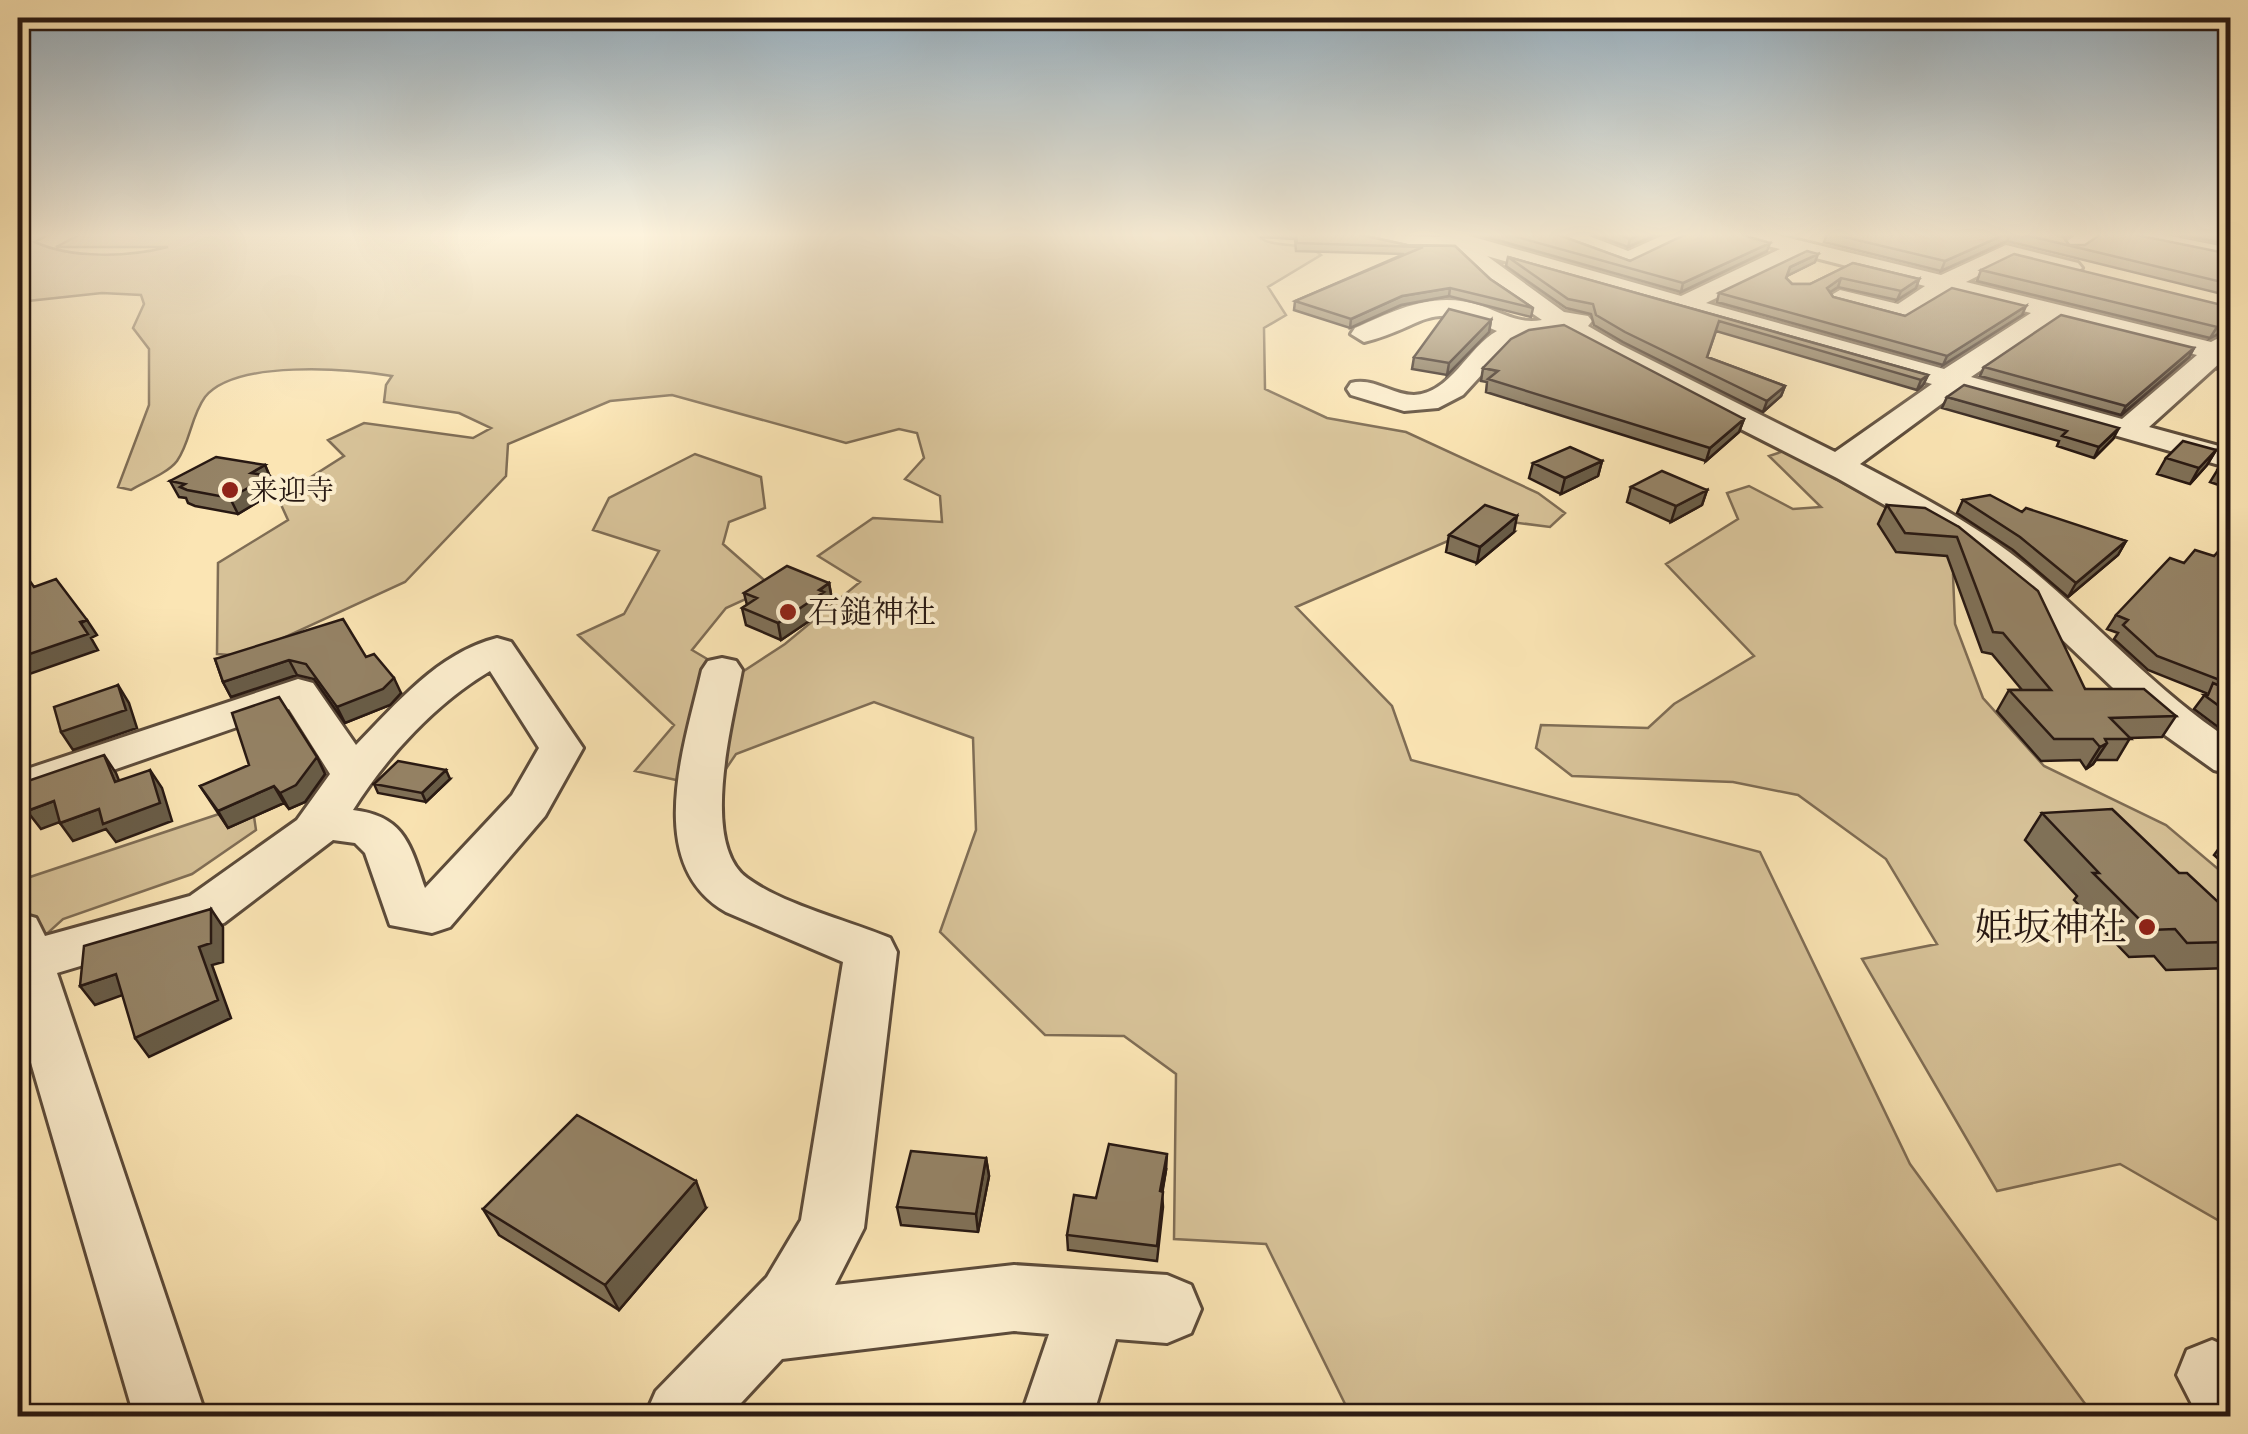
<svg xmlns="http://www.w3.org/2000/svg" width="2248" height="1434" font-family="'EB Garamond','Noto Serif JP',serif">
<style>
.green{fill:#d7c298;stroke:#7f6d55;stroke-width:2.5}
.lines{fill:none;stroke-linecap:round;stroke-linejoin:round}
.minor-casing{stroke:#5c4b3a;stroke-width:6}
.minor{fill:#fceece;fill-rule:evenodd}
.wall{fill:#807158;stroke:#271812;stroke-width:2.5}
.shaded-wall{fill:#685c47;stroke:#271812;stroke-width:2.5}
.building{fill:#958366;stroke:#271812;stroke-width:2.5}
.poi-dot{fill:#8f2418;stroke:#fceece;stroke-width:4}
.labels{text-anchor:middle;stroke-width:8;stroke-linejoin:round;paint-order:stroke}
.far-poi-label{font-size:28px;fill:#271812;stroke:#fceece;text-anchor:start}
.poi-label{font-size:32px;fill:#271812;stroke:#fceece;text-anchor:start}
.near-poi-label{font-size:38px;fill:#271812;stroke:#fceece;text-anchor:end}
</style>
<rect width="100%" height="100%" fill="#fbe5b4"/>
<filter id="stains"><feTurbulence type="fractalNoise" baseFrequency=".002" numOctaves="4"/><feColorMatrix values="0 0 0 0 .2 0 0 0 0 .09 0 0 0 0 .02 0 0 0 .5 -.17"/></filter>
<radialGradient id="worn" r=".72"><stop offset=".6" stop-color="#630" stop-opacity="0"/><stop offset="1" stop-color="#630" stop-opacity=".3"/></radialGradient>
<path class="green" d="M18 234H50L35 242C72 259 129 257 168 247H56L81 234H1254C1276 252 1301 238 1321 255L1268 287 1286 315 1264 328 1265 389 1327 418 1406 432 1538 493 1565 513 1550 527 1496 520 1296 607 1392 706 1411 760 1760 852 1910 1164 2094 1416H1351L1266 1244 1174 1239 1176 1074 1124 1036 1045 1035 940 932 976 830 973 738 874 702 736 754 713 788 635 771 674 725 578 635 624 614 659 551 593 530 609 498 695 454 761 477 765 508 729 522 723 544 772 587 726 608 692 650 736 676 785 644 860 582 818 556 873 518 942 522 940 496 905 479 924 458 917 433 899 429 846 443 672 395 610 401 508 444 506 476 405 582 244 656 217 654 218 563 288 520 278 498 344 456 328 440 364 423 473 438 491 428 459 413 384 402 386 385 392 376C349 369 236 359 205 397 191 416 190 443 177 461 168 473 144 482 131 490L118 487 149 405V349L133 328 144 304 141 295 102 293 18 302Z
M1784 451 1938 535 1988 579 1953 575 1955 624 1983 698 2044 766 2166 825 2230 879V1227L2120 1164 1997 1191 1862 959 1937 944 1886 859 1798 795 1733 782 1572 776 1536 748 1541 725 1648 728 1674 704 1754 656 1666 564 1738 519 1727 493 1749 486 1793 509 1821 507 1769 456Z
M252 803 256 830 192 874 63 919 18 960V881Z"/>
<g class="lines">
<defs>
<path id="minor" d="M1354 234 1441 237 1439 234H1463L1681 296 1780 249 1739 239 1736 234H1773L1941 275 2006 245 2078 263 2082 268 2070 275 2009 260 1966 282 2211 342 2230 332V363L2222 361 2149 427 2230 449V468L1959 391 1860 464C1919 495 1979 526 2031 569 2099 626 2156 691 2230 740V774L2214 770 2155 728 2004 584 1952 543 1837 478 1660 388 1562 333 1525 339 1506 348 1463 395 1438 408 1404 411 1351 395 1347 389 1351 383C1373 377 1392 395 1414 395 1450 394 1468 347 1497 331 1426 298 1428 326 1364 342L1351 334 1355 328C1398 309 1435 290 1482 306 1505 314 1518 324 1542 320L1491 285 1455 251 1406 250 1357 239ZM1804 255 1925 286 1898 304 1840 290 1828 297 1831 302 1902 321 1948 292 2031 313 1944 369 1706 303ZM1487 256 1932 384 1835 452 1621 345 1588 326 1592 321 1588 316 1564 312ZM2056 319 2197 355 2122 419 1971 377Z
M1553 234H1584L1628 251 1666 234H1695L1629 266 1556 239Z
M2077 234H2104L2080 251H2064L2061 246Z
M2118 234H2160L2230 248V262L2129 241Z
M497 638 511 642 583 748 545 816 450 927 432 933 390 925 365 853 355 843 333 840 224 923 57 973 206 1416H134L18 1018V913L36 918 45 936 190 896 297 820 330 774 289 709 18 803V772L298 679 313 683 356 745C397 703 438 653 497 638ZM490 671 539 748 512 795 425 888C410 844 404 816 353 810 387 756 436 703 490 671Z
M722 658 736 661 742 670C733 720 699 843 747 878 784 905 846 920 890 938L897 952 864 1228 835 1285 1014 1265 1167 1275 1191 1285 1201 1309 1191 1333 1167 1343 1116 1339 1093 1416H1021L1049 1334 1014 1331 782 1359 729 1416H645L656 1391 767 1277 801 1220 843 962 726 912C642 864 685 745 702 670L708 661Z
M2212 1340 2230 1348V1416H2198L2177 1375 2187 1350Z"/>
</defs>
<use href="#minor" class="minor-casing"/>
<use href="#minor" class="minor"/>
</g>
<path class="wall" d="M1261 234H1357L1407 245 1455 246 1490 279 1533 308 1531 317 1449 296 1401 305 1350 328 1294 310 1295 301 1404 254 1296 251 1295 239 1261 237Z
M1476 234H1556L1630 261 1767 251 1681 292Z
M1593 234H1657L1628 247Z
M1827 234H2072L2065 239 2069 245 2230 254V296L2007 241 1941 271 1824 242Z
M2178 234H2230V244Z
M1508 257 1928 375 1923 385 1917 390 1716 331 1707 357 1785 386 1781 396 1763 412 1623 342 1594 325 1591 314 1566 308 1506 266Z
M1815 262 1787 276 1786 278 1792 284H1810L1853 263 1919 279 1916 288 1897 300 1838 287 1830 292 1833 297 1905 316 2022 315 1943 365 1717 302 1719 293Z
M1981 270 2230 307V328L2210 338 1977 281Z
M1491 320 1489 332 1447 375 1412 369 1414 357Z
M2194 348 2189 357 2121 415 1980 376 1984 367Z
M2230 356V374L2218 370 2224 358Z
M1483 368 1744 419 1739 432 1706 461 1486 392 1487 382 1481 381Z
M1947 397 2113 439 2094 458 2057 446 2059 441 1942 408Z
M2216 450 2207 465 2190 484 2157 474 2166 458Z
M2230 458V489L2210 482 2218 469Z
M1602 461 1598 476 1561 494 1529 478 1533 463Z
M265 465 276 491 238 514 195 506 188 503 186 498 179 497 170 481Z
M1631 487 1707 490 1702 505 1671 522 1627 502Z
M1963 500 2022 512 2126 541 2118 555 2068 597 2013 550 1957 513Z
M1887 505 1959 527 2085 689 2176 716 2162 737 2130 738 2117 760H2096L2093 764 2086 769 2080 760 2041 761 1997 711 2009 690H2022L1992 654 1982 652 1947 556 1896 552 1878 524Z
M1514 532 1477 563 1446 552 1449 535Z
M2230 547V736L2194 709 2206 693 2148 670 2114 639 2118 633 2107 629 2116 615 2184 563 2214 556Z
M829 583 832 600 826 604 827 609 781 640 746 625 742 608 747 605 744 593Z
M366 657 401 693 390 705 345 723 314 679 297 675 231 697 223 682 215 659Z
M317 757 325 774 305 802 289 809 284 803 228 828 200 786Z
M450 779 426 802 378 793 374 784Z
M2042 813 2179 873 2230 913V968L2166 970 2154 956 2129 957 2074 900 2077 896 2025 840Z
M2228 836H2230V869L2214 855Z
M986 1158 989 1176 978 1232 901 1225 897 1207Z
M1166 1170 1162 1192 1163 1207 1157 1261 1068 1250 1067 1235 1096 1198Z
M706 1208 619 1310 499 1235 483 1209Z"/>
<path class="shaded-wall" d="M1641 234H1657L1628 247 1630 239Z
M2006 234H2010L2007 241 1941 271 1945 261Z
M1770 243 1767 251 1681 292 1683 283Z
M1818 254 1815 262 1787 276 1783 286 1790 267Z
M1841 278 1838 287 1824 296 1827 288Z
M1919 279 1916 288 1897 300 1901 291Z
M1450 288 1449 296 1401 305 1350 328 1351 319 1402 296Z
M2026 306 2022 315 1943 365 1947 356Z
M1491 320 1489 332 1447 375 1449 363Z
M2230 320V328L2210 338 2217 327Z
M2194 348 2189 357 2121 415 2126 406Z
M1928 375 1923 385 1917 390 1921 380Z
M1785 386 1781 396 1763 412 1767 401Z
M1744 419 1739 432 1706 461 1710 448Z
M2119 428 2113 439 2094 458 2099 447Z
M2216 450 2207 465 2190 484 2199 468Z
M1602 461 1598 476 1561 494 1565 478Z
M265 465 276 491 238 514 230 498 251 473Z
M1707 490 1702 505 1671 522 1676 506Z
M1517 516 1514 532 1477 563 1480 547Z
M2126 541 2118 555 2068 597 2076 583Z
M829 583 832 600 826 604 827 609 781 640 778 623Z
M87 620 97 635 91 638 98 650 18 678V658Z
M289 660 297 675 231 697 223 682Z
M394 678 401 693 390 705 345 723 337 707Z
M118 685 129 703 137 728 73 750 61 732Z
M2107 743 2093 764 2086 769 2100 747Z
M104 755 116 773 127 800 115 782Z
M317 757 325 774 305 802 289 809 280 793Z
M150 770 162 788 172 821 116 842 106 829 73 841 60 823 99 809Z
M446 770 450 779 426 802 422 793Z
M274 786 284 803 228 828 218 811Z
M54 801 68 819 41 829 27 811Z
M211 909 223 927V962L212 965 231 1018 149 1057 135 1038 199 947Z
M116 974 131 992 95 1005 80 986Z
M1167 1154 1166 1170 1160 1207V1191Z
M986 1158 989 1176 978 1232 976 1214Z
M696 1181 706 1208 619 1310 605 1285Z"/>
<path class="building" d="M1296 234H1357L1407 245 1455 246 1490 279 1533 308 1450 288 1402 296 1351 319 1295 301 1423 247 1297 243Z
M1506 234H1556L1630 261 1686 234H1740L1770 243 1683 283Z
M1617 234H1641L1630 239Z
M1832 234H2006L1945 261Z
M2021 234H2064L2062 235 2069 245H2085L2101 234H2132L2230 254V284Z
M1807 251 1818 254 1790 267 1786 278 1792 284H1810L1853 263 1919 279 1901 291 1841 278 1827 288 1833 297 1905 316 1952 288 2026 306 1947 356 1719 293Z
M2014 254 2230 307V320L2217 327 1981 270Z
M1508 257 1928 375 1921 380 1719 321 1707 357 1785 386 1767 401 1625 332 1596 315 1593 304 1568 299Z
M1449 309 1491 320 1449 363 1414 357Z
M2061 315 2194 348 2126 406 1984 367Z
M1564 325 1744 419 1710 448 1488 379 1498 371 1483 368 1511 339 1529 330Z
M1964 385 2119 428 2099 447 2062 436 2067 431 1947 397Z
M2183 441 2216 450 2199 468 2166 458Z
M1570 447 1602 461 1565 478 1533 463Z
M216 457 265 465 251 473 269 476 230 498 187 490 180 487 185 484 170 481Z
M2230 458V473L2218 469Z
M1662 471 1707 490 1676 506 1631 487Z
M1990 495 2022 512 2026 508 2126 541 2076 583 2020 537 1963 500Z
M1485 505 1517 516 1480 547 1449 535Z
M1887 505 1925 508 1959 527 2038 591 2085 689H2144L2176 716 2110 718 2131 739H2105L2107 743 2100 747 2093 739H2054L2009 690H2051L2003 633 1993 632 1957 537 1905 533Z
M2224 545 2230 547V684L2157 656 2123 625 2128 620 2116 615 2170 558 2184 563 2195 550 2214 556Z
M787 566 829 583 819 590 824 592 778 623 742 608 757 598 744 593Z
M27 577 34 587 56 579 87 620 80 622 88 634 18 658V580Z
M343 619 366 657 374 654 394 678 383 689 337 707 306 664 289 660 223 682 215 659Z
M2213 683 2230 690V714L2204 695H2208Z
M118 685 126 710 61 732 54 707Z
M279 697 317 757 296 785 280 793 274 786 218 811 200 786 249 765 232 713Z
M104 755 115 782 150 770 160 803 103 824 99 809 60 823 54 801 27 811 19 784Z
M398 761 446 770 422 793 374 784Z
M2112 809 2179 873H2187L2230 913V942L2187 943 2175 929 2150 930 2093 873H2099L2042 813Z
M211 909V943L199 947 218 1000 135 1038 116 974 80 986 84 946Z
M577 1115 696 1181 605 1285 483 1209Z
M1109 1144 1167 1154 1160 1191 1163 1192 1157 1246 1067 1235 1074 1195 1096 1198Z
M911 1151 986 1158 976 1214 897 1207Z"/>
<linearGradient id="sky" x2="0" y2="1"><stop stop-color="#93acbd"/><stop offset="0.54" stop-color="#fdf3dd"/><stop offset="1" stop-color="#fdf3dd" stop-opacity="0"/></linearGradient>
<rect width="2248" height="435" fill="url(#sky)"/>
<g class="poi-dot">
<circle cx="230" cy="490" r="10"/>
<circle cx="788" cy="612" r="10"/>
<circle cx="2147" cy="927" r="10"/>
</g>
<g class="labels">
<g class="far-poi-label">
<text x="250" y="500">来迎寺</text>
</g>
<g class="poi-label">
<text x="808" y="623">石鎚神社</text>
</g>
<g class="near-poi-label">
<text x="2127" y="940">姫坂神社</text>
</g>
</g>
<rect width="2248" height="1434" fill="none" stroke="#fbe5b4" stroke-width="60"/>
<rect x="20" y="20" width="2208" height="1394" fill="none" stroke="#271812" stroke-width="5"/>
<rect x="30" y="30" width="2188" height="1374" fill="none" stroke="#271812" stroke-width="2.5"/>
<rect width="100%" height="100%" filter="url(#stains)"/>
<rect width="100%" height="100%" fill="url(#worn)"/>
</svg>
